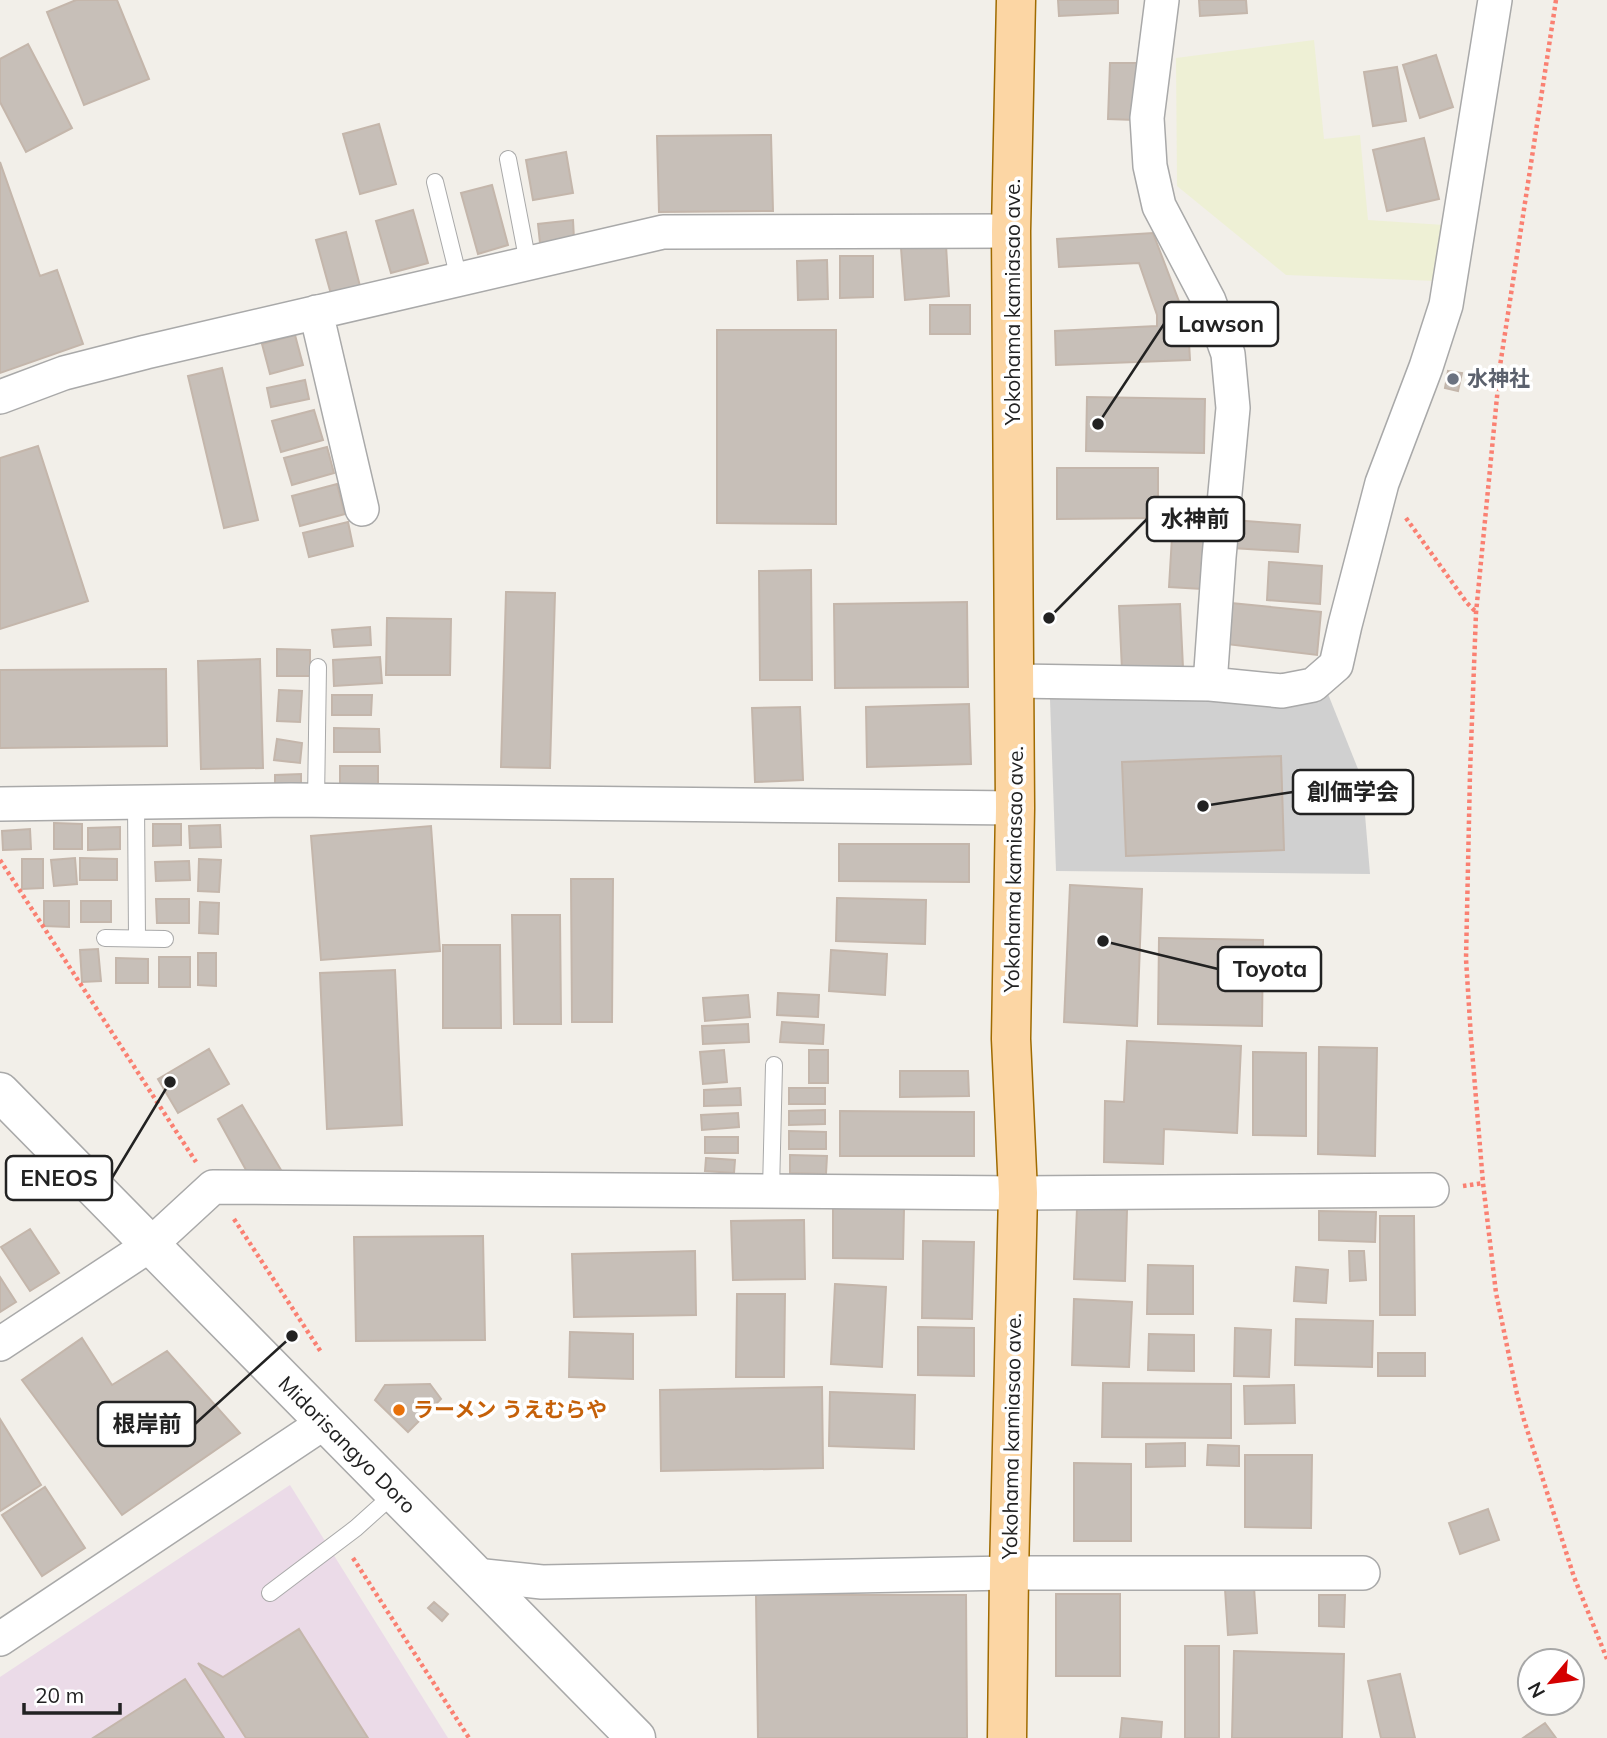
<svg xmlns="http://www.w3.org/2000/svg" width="1607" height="1738" font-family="Mulish,'Noto Sans JP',sans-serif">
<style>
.industrial{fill:#ebdbe8}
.religious{fill:#d0d0d0}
.farmland{fill:#eef0d5}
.building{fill:#c7bfb8;stroke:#c4b6ab;stroke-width:2}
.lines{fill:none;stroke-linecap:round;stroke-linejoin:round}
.service-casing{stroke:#a9a9a9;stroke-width:18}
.minor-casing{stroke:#a9a9a9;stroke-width:36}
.tertiary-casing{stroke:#a9a9a9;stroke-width:41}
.primary-casing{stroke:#a06b00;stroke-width:41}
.path{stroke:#fa8072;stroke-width:4.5;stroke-dasharray:3.5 3.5;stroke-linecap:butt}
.service{stroke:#fff;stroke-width:16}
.minor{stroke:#fff;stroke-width:33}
.tertiary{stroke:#fff;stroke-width:38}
.primary{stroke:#fcd6a4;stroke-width:38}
.worship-dot{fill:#6b7280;stroke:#fff;stroke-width:2.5}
.food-dot{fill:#e8710a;stroke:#fff;stroke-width:2.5}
.labels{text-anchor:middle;stroke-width:7;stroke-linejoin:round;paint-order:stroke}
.street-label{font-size:21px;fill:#222;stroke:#fff}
.worship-label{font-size:21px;font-weight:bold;fill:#5b616d;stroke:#fff;text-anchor:start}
.food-label{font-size:21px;font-weight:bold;fill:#c56008;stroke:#fff;text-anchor:start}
.leader{fill:none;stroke:#222;stroke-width:2.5}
.callout-dot{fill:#222;stroke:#fff;stroke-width:2.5}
.callout{fill:#fff;stroke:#222;stroke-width:2.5}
.callout-label{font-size:23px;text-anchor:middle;font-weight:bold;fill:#222}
</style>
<rect width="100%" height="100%" fill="#f2efe9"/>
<path class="industrial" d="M290 1485 448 1738H0V1677Z"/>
<path class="religious" d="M1328 694 1362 779 1370 874 1056 871 1050 699Z"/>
<path class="farmland" d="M1314 40 1324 139 1360 135 1368 220 1444 225 1435 281 1286 275 1177 186 1176 58Z"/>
<path class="building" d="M76 0H117L149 79 84 105 47 12Z
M1058 0H1118V13L1059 16Z
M1199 0H1246L1247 13 1200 16Z
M28 44 72 128 26 152 0 102V59Z
M1436 55 1453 107 1420 118 1403 65Z
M1110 63H1137L1135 120 1108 119Z
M1397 67 1406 121 1373 126 1364 72Z
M379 124 396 184 360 194 343 134Z
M771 135 773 211 659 212 657 136Z
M1424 138 1439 199 1387 211 1373 150Z
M566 152 573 193 533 200 526 160Z
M0 162 40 276 57 270 83 344 0 373Z
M492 185 508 245 478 254 461 193Z
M413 210 428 263 391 273 376 221Z
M573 220 574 239 540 243 538 224Z
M346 232 360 286 331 294 316 240Z
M1153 233 1188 325 1190 360 1056 365 1055 331 1157 326V315L1139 263 1059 267 1057 239Z
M946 245 949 296 905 300 901 248Z
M840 256H873V297L840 298Z
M827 260 828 299 798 300 797 261Z
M930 305H970V334H930Z
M717 330H836V524L717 523Z
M295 335 303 365 270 374 262 344Z
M222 368 258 520 224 528 188 376Z
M1448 371 1462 373 1458 391 1445 388Z
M305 380 309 399 271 407 267 388Z
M1087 397 1205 399 1204 453 1086 451Z
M314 410 323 440 281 452 272 421Z
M38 446 88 601 0 629V458Z
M327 447 334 473 292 485 284 458Z
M1057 468H1158V518L1057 519Z
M337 484 345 514 300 526 292 496Z
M1233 520 1300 525 1298 552 1232 548Z
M348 522 353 546 309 557 303 533Z
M1172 537 1206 540 1202 589 1169 587Z
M1269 562 1322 566 1320 604 1267 600Z
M811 570 812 680H760L759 571Z
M506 592 555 593 550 768 501 767Z
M967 602 968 687 835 688 834 604Z
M1231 603 1321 612 1317 655 1226 644Z
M1180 604 1183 668 1122 670 1119 606Z
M387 618 451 619 450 675H386Z
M370 627 371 645 334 647 332 630Z
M277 649 310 650V676H277Z
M380 657 382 683 334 686 333 660Z
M260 659 263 768 201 769 198 661Z
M166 669 167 746 0 748V670Z
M279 690 302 691 300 722 277 721Z
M332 695H372L371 715H332Z
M969 704 971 764 867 767 866 707Z
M800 707 803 780 755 782 752 708Z
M334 728 379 729 380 752H334Z
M277 739 302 743 300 763 274 760Z
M1281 756 1284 850 1126 856 1122 762Z
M340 766H378V788L340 789Z
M301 774V793H275V775Z
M54 823 82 824V849H54Z
M153 824H181V845L153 846Z
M220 825 221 847 190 848 189 826Z
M431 826 440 951 321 960 311 836Z
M120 827V849L88 850V828Z
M30 829 31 849 3 850 2 831Z
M839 844H969V882L839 881Z
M75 858 77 884 54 886 51 860Z
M80 858 117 859V880H80Z
M22 859H43V888L22 889Z
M199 859 221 860 219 892 198 891Z
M189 861 190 880 156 881 155 862Z
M571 879H613L612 1022H572Z
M1070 885 1142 889 1137 1026 1064 1022Z
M837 898 926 900 925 944 836 941Z
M156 899H189V923H157Z
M44 901H69V927L44 926Z
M81 901H111V922H81Z
M200 902 219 903 218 934 199 933Z
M512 915H560L561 1024H514Z
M1159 938 1263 940 1262 1026 1158 1024Z
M443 945H500L501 1028H443Z
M98 949 101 981 82 982 80 950Z
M831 950 887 954 885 995 829 991Z
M198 953H216V986L198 985Z
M159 957H190V987H159Z
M116 958 148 959V983H116Z
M395 970 402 1125 327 1129 320 973Z
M778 993 819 995 818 1017 777 1015Z
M748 995 750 1017 705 1021 703 998Z
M782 1022 824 1025 823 1044 780 1042Z
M748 1024 749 1042 703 1044 702 1026Z
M1127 1041 1241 1046 1237 1133 1164 1129 1163 1164 1104 1162 1105 1101 1124 1102Z
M1319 1047 1377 1048 1375 1156 1318 1154Z
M209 1049 229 1084 178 1113 158 1079Z
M724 1050 727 1082 703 1084 700 1052Z
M809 1050H828V1083H809Z
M1253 1052 1306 1053V1136L1253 1135Z
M900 1071H968L969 1096 900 1097Z
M740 1088 741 1105 704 1106V1090Z
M789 1088H825V1104H789Z
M242 1105 281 1170H246L218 1119Z
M825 1110V1124L789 1125V1111Z
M840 1111 974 1112V1156H840Z
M738 1113 739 1127 702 1130 701 1115Z
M789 1131 826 1132V1149H789Z
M705 1137H738V1153H705Z
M790 1155 827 1156 826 1174 790 1173Z
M706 1158 735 1160 734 1173 705 1171Z
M833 1207 904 1208 903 1259 833 1258Z
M1077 1208 1127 1210 1125 1281 1074 1279Z
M1319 1211 1376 1212 1375 1242 1319 1240Z
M1380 1216H1414L1415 1315H1380Z
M804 1220 805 1279 733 1280 731 1221Z
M30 1229 59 1273 30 1291 1 1247Z
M483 1236 485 1340 356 1341 354 1237Z
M923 1241 974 1242 972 1319 922 1318Z
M695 1251 696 1315 574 1317 572 1254Z
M1349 1251H1364L1366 1280 1350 1281Z
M1148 1265 1193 1266V1314H1147Z
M1296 1267 1328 1270 1326 1303 1294 1301Z
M0 1277 16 1302 0 1312Z
M835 1284 886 1287 882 1367 831 1364Z
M737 1294H785L784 1377H736Z
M1074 1299 1132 1302 1129 1367 1072 1365Z
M1296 1319 1373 1321 1372 1367 1295 1365Z
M918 1327 974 1328V1376L918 1375Z
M1235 1328 1271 1330 1269 1377 1234 1376Z
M570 1332 633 1334V1379L569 1377Z
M1149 1334 1194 1335V1371L1148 1370Z
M82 1338 112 1385 167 1351 240 1433 122 1515 22 1380Z
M1378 1353H1425V1376H1378Z
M1103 1383 1231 1384V1438L1102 1437Z
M430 1384 441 1399 408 1432 375 1400 385 1385Z
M1294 1385 1295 1423 1245 1424 1244 1386Z
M822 1387 823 1468 661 1471 660 1390Z
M830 1392 915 1395 914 1449 829 1446Z
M0 1419 41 1485 0 1511Z
M1185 1443V1466L1146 1467V1444Z
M1208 1445 1239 1446V1466L1207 1465Z
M1245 1455H1312L1311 1528 1245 1527Z
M1074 1463 1131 1464V1541H1074Z
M45 1487 85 1548 42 1576 2 1515Z
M1488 1509 1499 1540 1460 1554 1449 1523Z
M1254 1587 1257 1633 1228 1635 1225 1589Z
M1056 1594H1120V1676H1056Z
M756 1595H966L967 1738H758Z
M1319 1595H1345L1344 1627 1319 1626Z
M434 1602 448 1614 442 1621 428 1608Z
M299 1629 368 1738H246L198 1663 223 1677Z
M1185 1646H1219V1738H1185Z
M1234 1651 1344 1654 1342 1738H1232Z
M1400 1674 1415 1738H1381L1368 1681Z
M185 1679 224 1738H93Z
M1122 1718 1162 1722 1161 1738H1120Z
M1545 1723 1556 1738H1523Z"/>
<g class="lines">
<defs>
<path id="service" d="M508 159 528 263
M435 182 459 279
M316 801 318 667
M136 802 137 938
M105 938 165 939
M771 1190 774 1065
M270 1593 356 1528 395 1493"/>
<path id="minor" d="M1162 0 1147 118 1150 166 1159 206 1209 301 1228 354 1233 408 1219 557 1210 684
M316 312 362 509
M0 397 64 373 146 352 663 232 1011 231
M1015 681 1210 684 1282 691 1313 685 1336 665 1345 625 1382 483 1426 367 1446 305 1495 0
M0 804 291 800 1015 808
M0 1344 150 1245 213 1187 1018 1193 1432 1190
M475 1575 542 1582 1009 1573H1363
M0 1639 325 1422"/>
<path id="tertiary" d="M0 1092 636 1738"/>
<path id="primary" d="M1007 1738 1009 1573 1018 1193 1011 1039 1015 808 1011 231 1016 0"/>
</defs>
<use href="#service" class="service-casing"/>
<use href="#minor" class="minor-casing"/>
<use href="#tertiary" class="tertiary-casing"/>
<use href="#primary" class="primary-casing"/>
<path class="path" d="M1556 0 1500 366 1476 613 1470 773 1466 959 1471 1038 1483 1183 1496 1293 1517 1394 1524 1420 1574 1577 1607 1659
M1406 518 1467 603 1476 612
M0 860 196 1162
M1463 1186 1483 1183
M234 1219 321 1352
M353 1558 469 1738"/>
<use href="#service" class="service"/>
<use href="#minor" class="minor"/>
<use href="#tertiary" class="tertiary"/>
<use href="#primary" class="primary"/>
</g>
<circle class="worship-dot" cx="1453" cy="379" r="7"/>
<circle class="food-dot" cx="399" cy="1410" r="7"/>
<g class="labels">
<g class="street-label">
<text transform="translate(1013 302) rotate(-90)" y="7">Yokohama kamiasao ave.</text>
<text transform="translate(1014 869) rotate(-89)" y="7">Yokohama kamiasao ave.</text>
<text transform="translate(1012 1436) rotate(-89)" y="7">Yokohama kamiasao ave.</text>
<text transform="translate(347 1445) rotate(45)" y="7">Midorisangyo Doro</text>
</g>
<g class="worship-label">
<text x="1467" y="386">水神社</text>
</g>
<g class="food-label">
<text x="413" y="1417">ラーメン うえむらや</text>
</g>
</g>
<path class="leader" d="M1098 424L1164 324M1049 618L1147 519M1203 806L1293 792M1103 941L1218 969M170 1082L112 1178M292 1336L195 1424"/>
<g class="callout-dot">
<circle cx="1098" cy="424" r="7"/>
<circle cx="1049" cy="618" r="7"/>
<circle cx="1203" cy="806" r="7"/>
<circle cx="1103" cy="941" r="7"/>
<circle cx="170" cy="1082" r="7"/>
<circle cx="292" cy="1336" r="7"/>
</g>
<g class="callout">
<rect x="1164" y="302" width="114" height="44" rx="7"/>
<rect x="1147" y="497" width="97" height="44" rx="7"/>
<rect x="1293" y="770" width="120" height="44" rx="7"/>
<rect x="1218" y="947" width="103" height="44" rx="7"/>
<rect x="6" y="1156" width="106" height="44" rx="7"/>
<rect x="98" y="1402" width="97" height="44" rx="7"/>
</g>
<g class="callout-label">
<text x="1221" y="332">Lawson</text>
<text x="1195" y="527">水神前</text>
<text x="1353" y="800">創価学会</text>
<text x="1270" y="977">Toyota</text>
<text x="59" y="1186">ENEOS</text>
<text x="147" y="1432">根岸前</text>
</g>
<g transform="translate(1551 1682) rotate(241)"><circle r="33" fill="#ffffff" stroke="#a7a7a7" stroke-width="2"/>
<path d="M0-5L12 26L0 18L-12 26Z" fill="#d40000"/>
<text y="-10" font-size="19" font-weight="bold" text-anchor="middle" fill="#222222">N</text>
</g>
<path d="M24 1703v10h96v-10" fill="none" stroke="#222222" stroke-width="3.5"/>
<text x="35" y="1703" font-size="21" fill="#222222" stroke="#ffffff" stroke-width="5" paint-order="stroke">20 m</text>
</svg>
